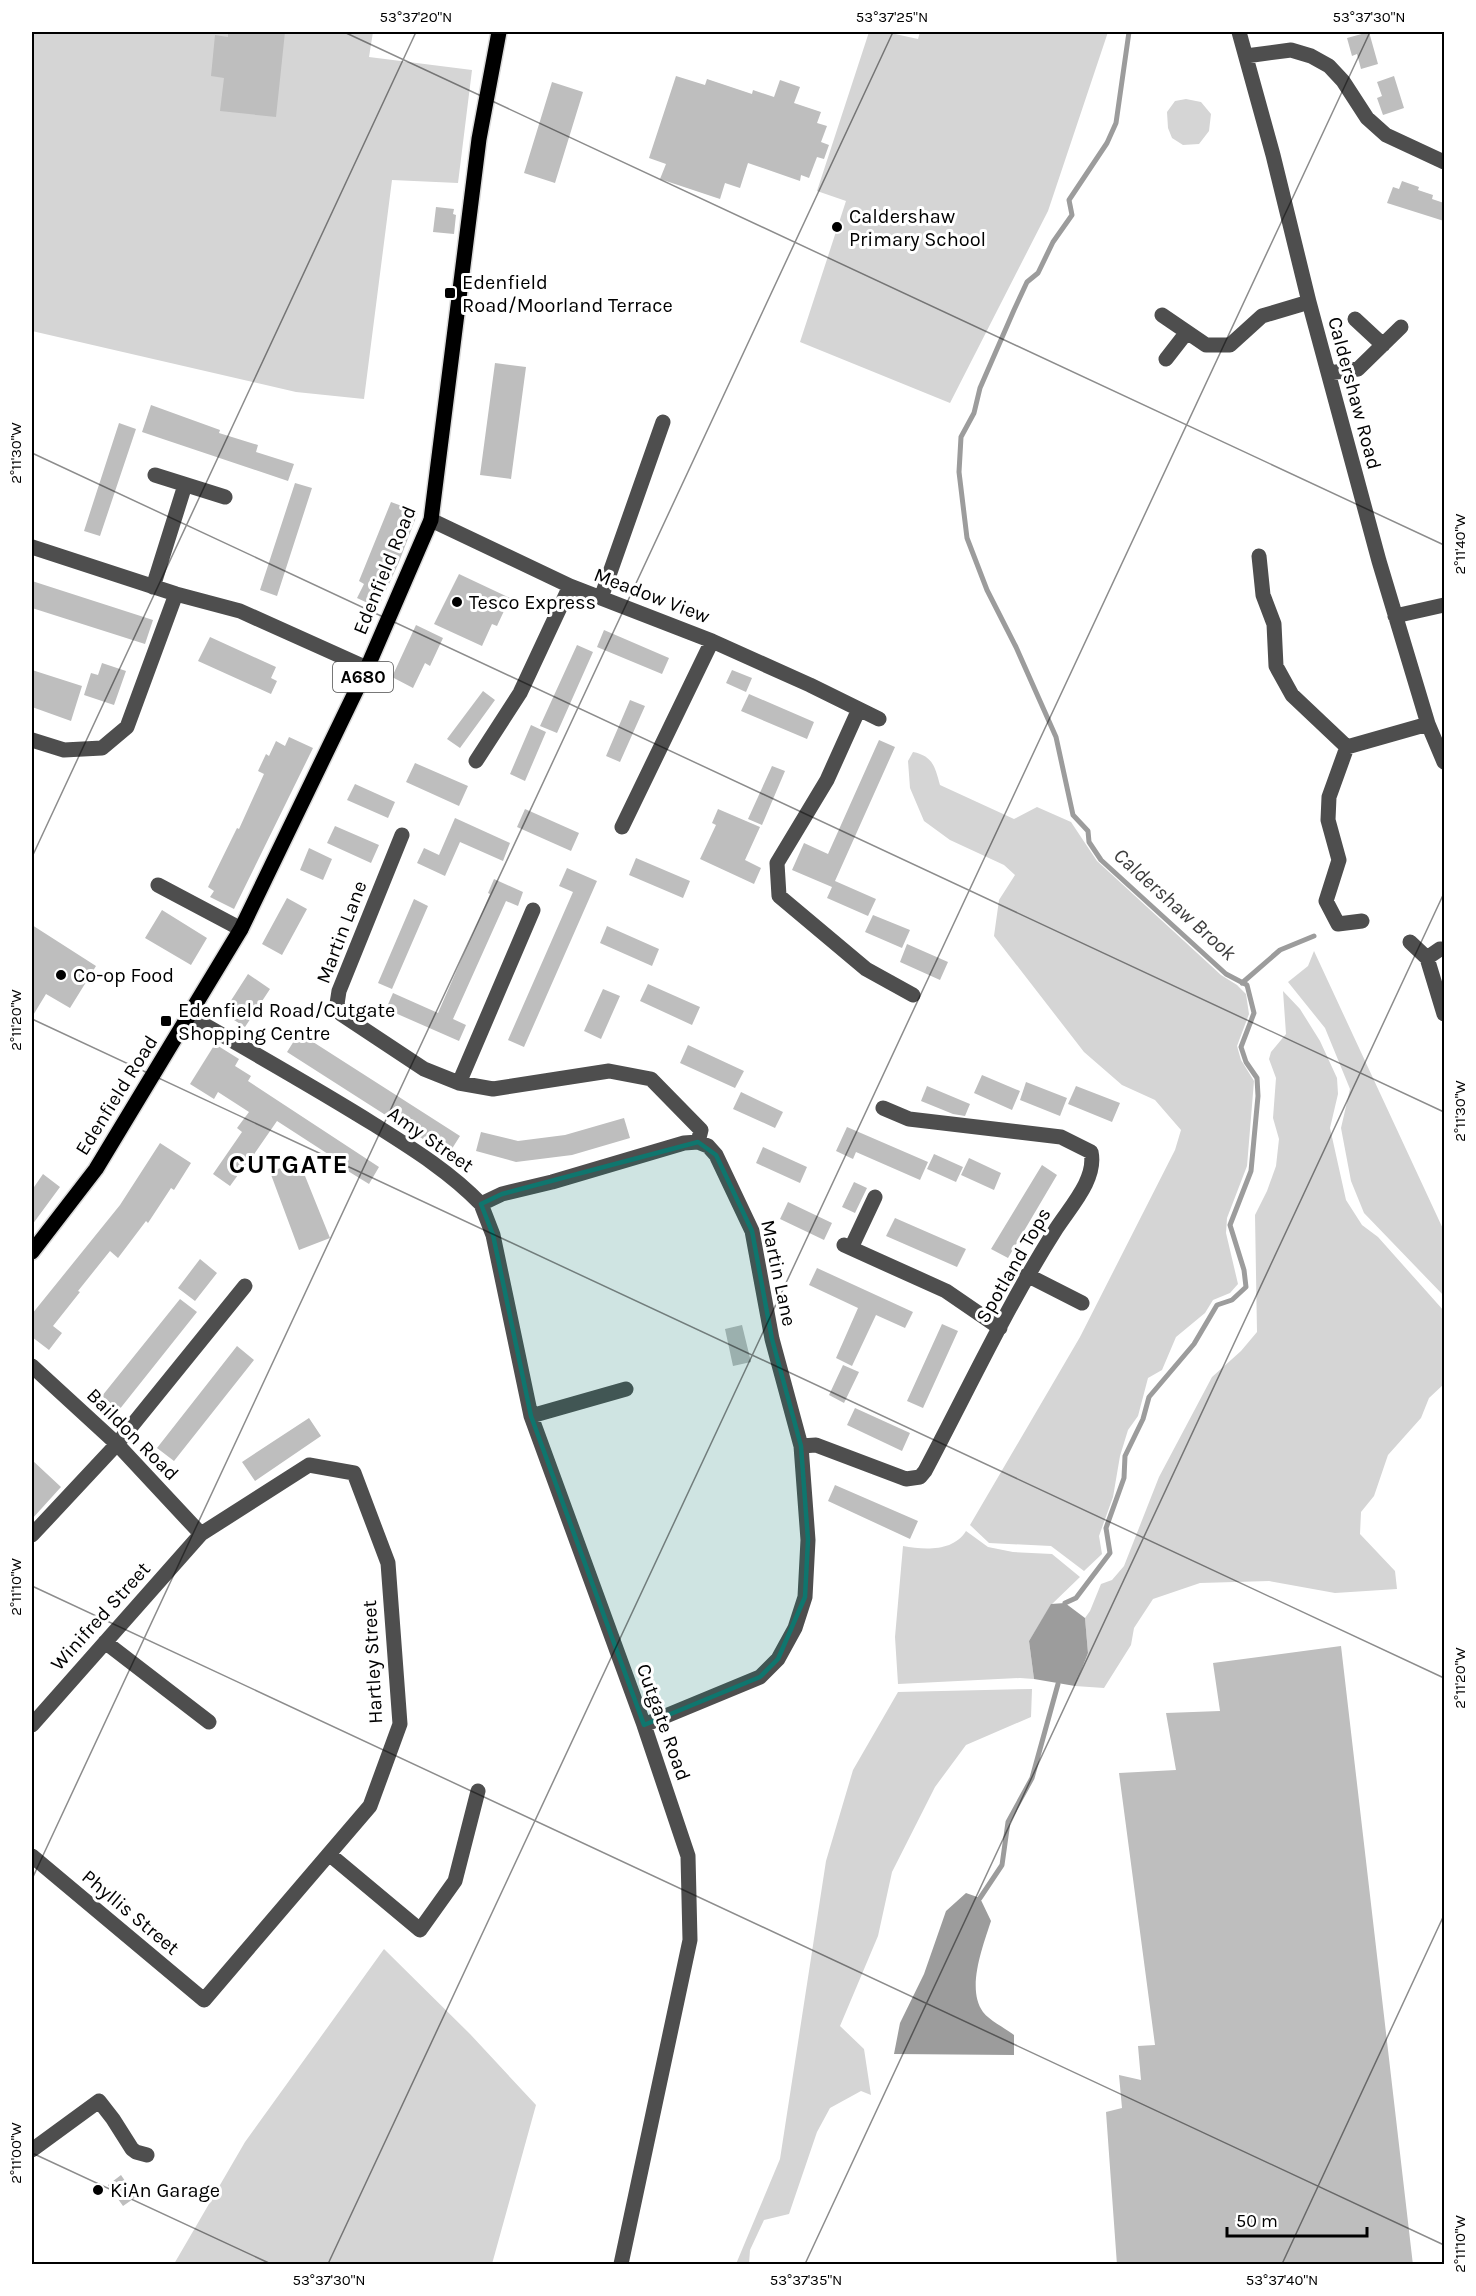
<svg xmlns="http://www.w3.org/2000/svg" width="1476" height="2296" font-family="Karla,sans-serif">
<style>
.green{fill:#d5d5d5}
.water{fill:#9c9c9c}
.lines{fill:none;stroke-linecap:round;stroke-linejoin:round}
.stream{stroke:#9c9c9c;stroke-width:5}
.building{fill:#bebebe}
.major-casing{stroke:#dbdbdb;stroke-width:18}
.minor{stroke:#4e4e4e;stroke-width:15}
.major{stroke:#000;stroke-width:15}
.marked{fill:#0f766e;fill-opacity:0.2;stroke:#0f766e;stroke-width:4.5;stroke-linejoin:round}
.ticks{fill:none;stroke:#000;stroke-width:1.5;stroke-opacity:0.45}
.poi-dot{fill:#000;stroke:#fff;stroke-width:2}
.labels{text-anchor:middle;stroke-width:6;stroke-linejoin:round;paint-order:stroke}
.shield{fill:#fff;stroke:#4c4c4c;stroke-width:1.5}
.shield-label{font-size:18px;font-weight:bold;fill:#000}
.poi-label{font-size:20px;fill:#000;stroke:#fff;text-anchor:start}
.street-label{font-size:20px;fill:#000;stroke:#fff}
.water-label{font-size:21px;font-style:italic;fill:#3d3d3d;stroke:#fff}
.district-label{font-size:26px;font-weight:bold;letter-spacing:1.5px;fill:#000;stroke:#fff}
.neatline{fill:none;stroke:#000;stroke-width:2}
.ticks-label{font-size:15px;text-anchor:middle;fill:#000}
</style>
<rect width="100%" height="100%" fill="#fff"/>
<path class="green" d="M32 32H373L369 57 472 70 458 183 392 180 364 399 296 392 32 331Z
M869 32H886L918 39 920 32H1108L1048 211 950 403 800 342 846 201 817 191Z
M1186 99 1201 102 1211 114 1209 131 1199 144 1183 145 1172 138 1168 128 1167 112 1175 101Z
M913 752C933 756 935 767 940 785L1014 819 1037 807 1071 822 1097 861 1221 975 1237 985 1246 994 1249 1014 1237 1046 1241 1060 1254 1081 1247 1166 1227 1218 1226 1233 1238 1284 1230 1293 1213 1300 1205 1313 1176 1337 1162 1370 1148 1378 1138 1416 1128 1430 1120 1456 1113 1497 1099 1536 1102 1554 1084 1571 1051 1546 989 1543 970 1525 1080 1337 1175 1150 1181 1130 1155 1100 1122 1085 1084 1052 994 936 999 900 1015 875 1004 865 950 840 924 821 910 788 908 761Z
M1314 951 1444 1231V1296L1364 1213 1351 1181 1341 1128 1350 1089 1325 1028 1288 982 1308 966Z
M1283 991 1300 1009 1320 1041 1337 1078 1338 1094 1330 1128 1346 1200 1362 1225 1378 1237 1444 1311V1384L1429 1398 1421 1418 1388 1455 1374 1496 1361 1512 1360 1534 1395 1571 1397 1589 1335 1593 1269 1581 1200 1583 1153 1599 1134 1628 1131 1645 1104 1688 1075 1686 1088 1653 1085 1618 1090 1611 1101 1584 1112 1580 1124 1566 1159 1477 1212 1377 1241 1351 1257 1332 1255 1215 1267 1191 1276 1166 1279 1139 1273 1118 1276 1078 1269 1059 1271 1052 1286 1034Z
M966 1531 988 1547 1013 1552 1052 1554 1080 1577 1051 1605 1029 1641 1034 1679 1020 1678 898 1684 895 1637 903 1546C924 1550 953 1552 966 1531Z
M1032 1689 1031 1717 966 1745 935 1787 892 1872 878 1936 840 2026 864 2049 871 2095 861 2091 830 2108 817 2132 789 2214 764 2220 750 2250 749 2264H736L780 2159 826 1861 853 1770 898 1692Z
M384 1949 470 2034 536 2105 492 2264H174L245 2142Z"/>
<path class="water" d="M1065 1603 1085 1618 1088 1653 1075 1686 1034 1679 1029 1641 1051 1604Z
M966 1893 980 1898 991 1921C983 1946 966 1989 983 2012 990 2021 1005 2028 1014 2035V2055L894 2054 900 2023 924 1974 946 1911Z"/>
<g class="lines">
<path class="stream" d="M1242 983 1280 950 1314 936
M1065 1603 1076 1598 1110 1553 1106 1528 1124 1478 1125 1456 1143 1419 1149 1397 1194 1344 1217 1305 1232 1300 1246 1287 1244 1270 1230 1225 1251 1171 1258 1096 1257 1078 1246 1062 1241 1047 1254 1013 1247 985 1226 974 1101 860 1089 842 1088 831 1073 815 1056 737 1016 647 987 590 967 538 959 472 961 437 974 413 980 388 1014 310 1027 282 1038 273 1053 242 1072 215 1069 200 1107 143 1116 123 1129 32
M980 1898 1002 1865 1008 1822 1032 1778 1058 1684"/>
</g>
<path class="building" d="M228 32H285L276 117 220 111 224 78 211 76 215 35 228 37Z
M1369 32 1378 64 1361 69 1357 54 1352 56 1347 38Z
M676 76 705 85 707 79 752 94 753 90 774 97 780 80 800 87 794 103 821 112 817 123 827 126 821 142 829 145 824 159 817 157 809 178 801 175 800 181 748 163 740 188 725 183 720 199 660 179 666 164 649 158Z
M1394 76 1404 108 1383 115 1377 98 1382 96 1377 82Z
M552 82 583 92 555 183 524 173Z
M1402 181 1419 187 1418 190 1433 195 1432 199 1444 203V221L1387 203 1393 187 1399 189Z
M436 207 454 209 453 214 456 215 454 234 433 232Z
M495 363 526 367 511 479 480 475Z
M151 405 220 430 219 433 258 445 256 452 294 464 288 481 142 432Z
M119 423 136 429 100 536 84 531Z
M295 483 312 488 277 596 260 590Z
M391 502 418 512 399 562 378 608 357 598 364 584 359 581Z
M459 574 510 598 497 626 492 624 482 646 434 624Z
M32 581 153 620 145 644 32 608Z
M416 625 443 638 430 666 425 663 413 688 392 677Z
M604 630 669 658 662 674 597 647Z
M210 637 276 667 271 678 277 681 271 694 198 661Z
M577 645 593 652 557 733 540 726Z
M102 663 126 671 114 705 84 695 91 673 98 675Z
M32 670 82 686 71 721 32 707Z
M732 670 752 678 746 692 726 683Z
M483 691 495 700 460 748 447 739Z
M749 694 814 722 807 739 741 711Z
M630 700 645 706 620 762 606 756Z
M531 725 546 732 525 781 510 774Z
M289 737 313 748 234 909 210 897 214 891 208 887 237 828 239 829 264 774 258 771 266 754 269 756 276 741 285 746Z
M879 740 895 747 835 881 876 899 868 916 827 898 832 887 792 870 804 843 828 854Z
M415 763 468 786 459 806 406 782Z
M772 766 785 771 762 825 748 819Z
M355 784 395 802 388 818 347 800Z
M525 809 579 833 571 851 517 827Z
M718 809 760 827 745 860 761 868 754 884 700 859 716 825 712 823Z
M455 818 510 843 503 861 460 842 445 876 417 863 424 848 439 855Z
M335 826 379 845 371 863 327 843Z
M309 848 332 859 323 880 300 870Z
M636 858 690 881 683 898 629 875Z
M567 868 597 881 524 1047 508 1040 573 892 559 886Z
M494 879 523 892 518 906 506 901 453 1019 466 1025 459 1041 386 1009 393 993 438 1013 490 894 488 893Z
M287 898 307 909 282 955 262 944Z
M414 899 428 906 392 989 378 983Z
M162 910 207 938 191 965 145 938Z
M873 915 910 930 902 948 865 932Z
M32 925 96 966 70 1008 46 994 32 1017Z
M607 926 659 949 652 966 600 943Z
M907 944 948 962 940 980 900 962Z
M248 974 270 989 245 1027 223 1013Z
M648 984 700 1007 692 1025 640 1001Z
M603 989 620 996 601 1039 584 1031Z
M299 1033 460 1136 448 1155 287 1052Z
M215 1044 239 1059 235 1066 251 1076 248 1081 379 1167 369 1184 343 1168 345 1165 277 1121 239 1176 238 1175 230 1186 213 1174 242 1132 237 1128 249 1112 218 1092 214 1099 190 1084Z
M688 1045 744 1071 735 1088 680 1063Z
M982 1075 1020 1091 1012 1110 974 1093Z
M1026 1082 1067 1098 1060 1116 1020 1100Z
M927 1086 970 1104 965 1116 953 1114 921 1101Z
M1076 1086 1120 1103 1112 1122 1068 1104Z
M741 1092 783 1112 775 1128 733 1109Z
M624 1118 630 1138 572 1155 516 1162 476 1151 481 1132 518 1141 565 1135Z
M847 1127 928 1162 920 1180 856 1152 853 1159 836 1151Z
M160 1143 191 1163 174 1190 171 1188 148 1223 146 1221 118 1258 110 1251 78 1291 80 1292 53 1326 62 1333 49 1350 32 1337V1314L120 1205Z
M763 1147 807 1167 800 1183 756 1163Z
M934 1154 963 1167 956 1182 927 1169Z
M969 1158 1001 1173 994 1190 961 1175Z
M299 1161 330 1238 299 1250 270 1172Z
M1042 1165 1057 1175 1008 1258 991 1249Z
M43 1174 60 1187 32 1225V1190Z
M854 1182 867 1188 855 1213 842 1207Z
M788 1202 832 1223 824 1240 780 1219Z
M895 1218 966 1249 957 1267 886 1236Z
M200 1259 217 1273 195 1301 178 1288Z
M817 1268 913 1312 905 1328 876 1315 852 1366 836 1358 858 1308 809 1285Z
M180 1299 197 1312 119 1410 102 1396Z
M942 1324 958 1331 923 1408 907 1401Z
M742 1325 751 1362 733 1366 725 1329Z
M237 1346 254 1360 174 1461 157 1448Z
M843 1365 859 1372 844 1403 829 1395Z
M855 1408 910 1433 902 1451 847 1425Z
M309 1418 321 1436 255 1481 242 1462Z
M32 1460 61 1487 32 1519Z
M835 1485 918 1521 910 1539 828 1501Z
M1341 1646 1413 2265H1117L1106 2112 1122 2108 1119 2075 1141 2080 1138 2046 1155 2045 1119 1773 1176 1770 1166 1713 1220 1711 1213 1663Z
M121 2175 136 2197 123 2206 108 2185Z"/>
<g class="lines">
<defs>
<path id="major" d="M32 1252 96 1169 241 929 367 668 431 520 479 139 499 32"/>
</defs>
<use href="#major" class="major-casing"/>
<path class="minor" d="M1239 32 1273 155 1309 302 1379 561 1428 724 1444 762
M1246 56 1291 50 1311 56 1329 66 1343 81 1367 118 1386 135 1444 162
M1162 315 1206 345H1230L1262 316 1309 302
M1355 319 1383 345
M1166 359 1187 332
M1329 373 1358 369 1401 327
M155 475 225 497
M431 520 570 586 712 641 810 685 879 719
M32 547 176 594 240 611 367 668
M1259 556 1263 595 1274 624 1276 666 1292 695 1347 747 1428 724
M153 587 185 485
M601 598 663 422
M1395 616 1444 605
M859 709 827 780 777 863 779 896 866 969 913 995
M32 740 64 750 102 748 127 727 176 594
M1347 747 1329 797 1328 820 1339 860 1326 901 1338 924 1362 921
M476 761 520 693 570 586
M622 827 712 641
M402 835 339 991 337 1004 341 1014 424 1069 459 1083 493 1089 609 1071 651 1079 701 1130 698 1142 708 1146 716 1155 752 1231 772 1339 801 1446 808 1540 805 1597 795 1628 778 1659 760 1677 644 1725
M158 885 241 929
M1410 942 1427 958 1440 949
M1427 958 1444 1014
M189 1016C252 1052 314 1087 375 1125 413 1149 450 1172 481 1204L502 1194 552 1182 684 1143 698 1142
M459 1083 533 910
M481 1204 493 1235 531 1416 644 1725 688 1856 690 1940 621 2264
M844 1245 946 1291 1000 1328
M851 1248 875 1197
M1027 1275 1082 1303
M32 1366 117 1444 201 1534
M531 1416 626 1389
M801 1446 816 1445 906 1479 920 1477 925 1471C968 1390 1007 1306 1056 1229 1070 1207 1097 1179 1091 1152L1061 1137 909 1119 883 1108
M32 1535 117 1444 245 1286
M105 1642 209 1722
M32 1725 201 1534 309 1465 354 1473 388 1563 400 1724 370 1806 204 2000 32 1856
M329 1854 420 1930 455 1881 478 1791
M32 2150 99 2101 113 2119 132 2149 136 2152 147 2155"/>
<use href="#major" class="major"/>
</g>
<path class="marked" d="M698 1142 716 1155 752 1231 772 1339 801 1446 808 1540 805 1597 778 1659 760 1677 644 1725 531 1416 493 1235 481 1204 502 1194Z"/>
<path class="ticks" d="M344 32 1444 545M32 453 1444 1112M32 857 416 32M32 1019 1444 1678M32 1586 1444 2245M32 1879 893 32M32 2153 271 2264M328 2264 1370 32M805 2264 1444 893M1282 2264 1444 1915"/>
<g class="poi-dot">
<circle cx="837" cy="227" r="6"/>
<rect x="444" y="287" width="12" height="12" rx="3"/>
<circle cx="457" cy="602" r="6"/>
<circle cx="61" cy="975" r="6"/>
<rect x="160" y="1015" width="12" height="12" rx="3"/>
<circle cx="98" cy="2190" r="6"/>
</g>
<g class="labels">
<rect class="shield" x="333" y="662" width="60" height="30" rx="4.5"/>
<g class="shield-label">
<text x="363" y="683">A680</text>
</g>
<g class="poi-label">
<text x="849" y="223">Caldershaw<tspan x="849" dy="23">Primary School</tspan></text>
<text x="462" y="289">Edenfield<tspan x="462" dy="23">Road/Moorland Terrace</tspan></text>
<text x="469" y="609">Tesco Express</text>
<text x="73" y="982">Co-op Food</text>
<text x="178" y="1017">Edenfield Road/Cutgate<tspan x="178" dy="23">Shopping Centre</tspan></text>
<text x="110" y="2197">KiAn Garage</text>
</g>
<g class="street-label">
<text transform="translate(1355 393) rotate(75)" y="7">Caldershaw Road</text>
<text transform="translate(384 570) rotate(-68)" y="7">Edenfield Road</text>
<text transform="translate(652 595) rotate(21)" y="7">Meadow View</text>
<text transform="translate(341 932) rotate(-69)" y="7">Martin Lane</text>
<text transform="translate(116 1095) rotate(-58)" y="7">Edenfield Road</text>
<text transform="translate(431 1139) rotate(35)" y="7">Amy Street</text>
<text transform="translate(1013 1265) rotate(-60)" y="7">Spotland Tops</text>
<text transform="translate(779 1273) rotate(78)" y="7">Martin Lane</text>
<text transform="translate(133 1434) rotate(45)" y="7">Baildon Road</text>
<text transform="translate(100 1616) rotate(-48)" y="7">Winifred Street</text>
<text transform="translate(372 1662) rotate(-93)" y="7">Hartley Street</text>
<text transform="translate(664 1722) rotate(70)" y="7">Cutgate Road</text>
<text transform="translate(131 1912) rotate(40)" y="7">Phyllis Street</text>
</g>
<g class="water-label">
<text transform="translate(1175 904) rotate(42)" y="7">Caldershaw Brook</text>
</g>
<g class="district-label">
<text x="289" y="1173">CUTGATE</text>
</g>
</g>
<rect width="1476" height="2296" fill="none" stroke="#ffffff" stroke-width="66"/>
<path d="M1227 2227v9h140v-9" fill="none" stroke="#000000" stroke-width="3"/>
<text x="1236" y="2227" font-size="18" fill="#000000" stroke="#ffffff" stroke-width="4.5" paint-order="stroke">50 m</text>
<rect x="33" y="33" width="1410" height="2230" class="neatline"/>
<g class="ticks-label">
<text x="416" y="22">53°37'20"N</text>
<text x="892" y="22">53°37'25"N</text>
<text x="1369" y="22">53°37'30"N</text>
<text transform="translate(16 453) rotate(-90)" y="5">2°11'30"W</text>
<text transform="translate(1460 544) rotate(-90)" y="5">2°11'40"W</text>
<text transform="translate(16 1020) rotate(-90)" y="5">2°11'20"W</text>
<text transform="translate(1460 1111) rotate(-90)" y="5">2°11'30"W</text>
<text transform="translate(16 1587) rotate(-90)" y="5">2°11'10"W</text>
<text transform="translate(1460 1678) rotate(-90)" y="5">2°11'20"W</text>
<text transform="translate(16 2153) rotate(-90)" y="5">2°11'00"W</text>
<text transform="translate(1460 2244) rotate(-90)" y="5">2°11'10"W</text>
<text x="329" y="2285">53°37'30"N</text>
<text x="806" y="2285">53°37'35"N</text>
<text x="1282" y="2285">53°37'40"N</text>
</g>
</svg>
